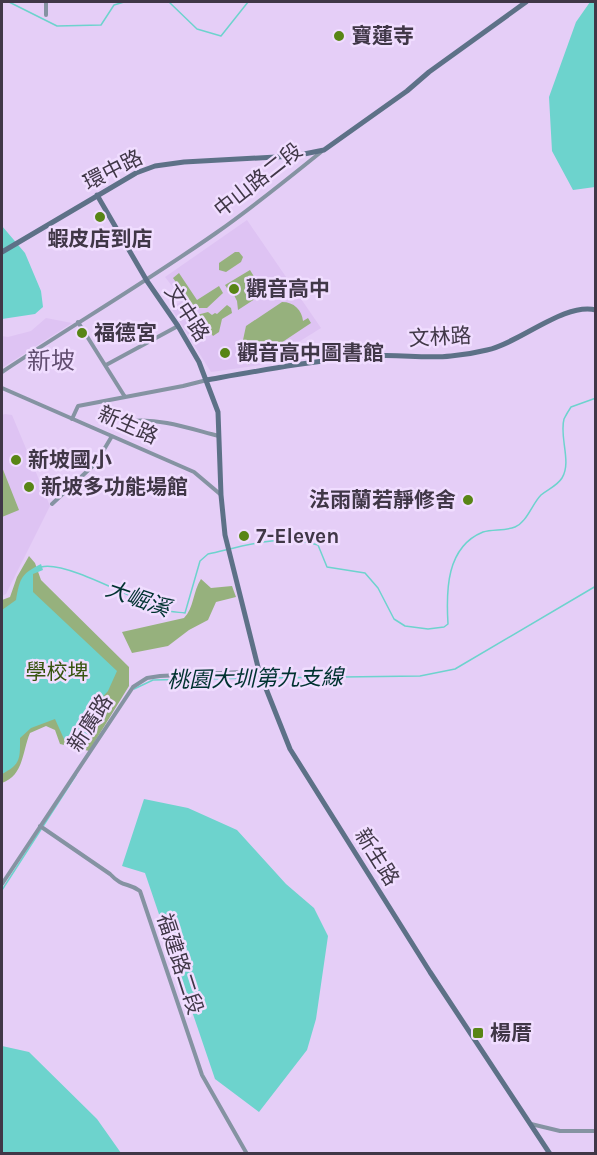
<svg xmlns="http://www.w3.org/2000/svg" width="597" height="1155" font-family="Karla,'Noto Sans TC',sans-serif">
<style>
.built{fill:#dec3f3}
.green{fill:#96b17d}
.water{fill:#6dd3cd}
.lines{fill:none;stroke-linecap:round;stroke-linejoin:round}
.stream{stroke:#6dd3cd;stroke-width:1.5}
.street{stroke:#8593a2;stroke-width:4}
.secondary{stroke:#5d7187;stroke-width:5}
.poi-dot{fill:#588515;stroke:#f0ddff;stroke-width:2}
.labels{text-anchor:middle;stroke-width:5;stroke-linejoin:round;paint-order:stroke}
.poi-label{font-size:21px;font-weight:bold;fill:#403747;stroke:#f0ddff;text-anchor:start}
.street-label{font-size:21px;fill:#403747;stroke:#f0ddff}
.park-label{font-size:21px;fill:#37540f;stroke:#f0ddff}
.water-label{font-size:22px;font-style:italic;fill:#003230;stroke:#f0ddff}
.quarter-label{font-size:24px;fill:#624e71;stroke:#f0ddff}
</style>
<rect width="100%" height="100%" fill="#e5cef7"/>
<path class="built" d="M247 220 321 328 262 365 211 372 171 308 183 300 165 277Z
M46 318 72 323 2 368V336L8 337 31 331Z
M5 414 12 415 50 506 6 594 2 596V415Z"/>
<path class="green" d="M235 252H239L243 257 241 262 226 272 219 270V263Z
M250 270 264 293 238 310 237 301 231 289 229 291 225 285Z
M179 273 197 300 219 286 223 293 207 308H198L195 310 173 278Z
M282 302C294 302 302 310 303 321L308 318 311 323 248 365 245 359 255 352 247 347 243 340 246 326Z
M227 305 231 308 232 313 222 319 219 332 213 336 197 315 208 312 212 315 215 313 217 314Z
M2 467 19 510 2 517Z
M29 556 35 563 41 580 129 667V686L89 751 60 744 55 730 46 726 30 733C22 752 24 775 2 783V600L10 597 17 577Z
M201 579 211 588 232 586 236 597 216 602 208 620 189 630 168 646 132 653 122 632 184 618C194 608 193 591 201 579Z"/>
<path class="water" d="M590 2H596L595 187 573 190 552 151 549 97 576 22Z
M2 226 25 253 41 291 43 307 35 314 2 319Z
M41 564 43 570 33 574V592L117 671 108 691 87 714 94 730 83 747 64 739 55 719 31 728 20 738C20 759 21 764 2 774V610L16 600C20 578 21 574 41 564Z
M144 799 188 808 237 830 286 884 314 908 328 936 316 1019 307 1050 259 1112 215 1079 145 873 122 866Z
M2 1046 29 1052 97 1119 121 1153H2Z"/>
<g class="lines">
<path class="stream" d="M9 2 57 26 101 25 114 5 124 2
M169 2 197 29 221 36 248 2
M41 567C65 560 134 600 161 609 169 612 177 612 185 613L200 561 208 554C244 546 281 533 318 545L327 567 365 573 378 588 394 619 405 626 428 629 444 627 448 624C446 591 446 547 483 532 493 529 505 531 515 527 527 522 532 504 541 495 548 489 557 486 562 478 572 462 559 437 564 419 566 415 569 410 571 407L596 398
M264 678 420 676 455 669 596 586
M134 689 153 680 259 678
M2 890 76 775"/>
<path class="street" d="M46 2V15
M78 322 125 397
M106 365 178 326
M2 372C73 325 146 282 216 233 252 208 286 180 321 152
M2 388 194 472 220 494
M72 419 78 406 183 386 207 380
M132 421C160 418 191 429 219 436
M52 504 96 463 112 436
M40 826 110 874C123 888 128 882 140 891L202 1075 247 1154
M2 884 133 687 147 678 160 676 259 671
M531 1124 560 1131H596"/>
<path class="secondary" d="M97 195 147 281 178 326 199 362 218 412 221 495 225 535 259 671 290 749 430 972 550 1154
M2 252 136 173 155 166 184 162 294 156 324 150 407 91 429 72 526 2
M207 380C263 370 316 360 373 356 399 354 425 359 451 356 463 355 475 353 487 350 520 343 564 302 596 310"/>
</g>
<g class="poi-dot">
<circle cx="339" cy="36" r="6"/>
<circle cx="100" cy="217" r="6"/>
<circle cx="234" cy="289" r="6"/>
<circle cx="82" cy="333" r="6"/>
<circle cx="225" cy="353" r="6"/>
<circle cx="16" cy="460" r="6"/>
<circle cx="29" cy="487" r="6"/>
<circle cx="468" cy="500" r="6"/>
<circle cx="244" cy="536" r="6"/>
<rect x="472" y="1027" width="12" height="12" rx="3"/>
</g>
<g class="labels">
<g class="poi-label">
<text x="351" y="43">寶蓮寺</text>
<text x="100" y="246" text-anchor="middle">蝦皮店到店</text>
<text x="246" y="296">觀音高中</text>
<text x="94" y="340">福德宮</text>
<text x="237" y="360">觀音高中圖書館</text>
<text x="28" y="467">新坡國小</text>
<text x="41" y="494">新坡多功能場館</text>
<text x="456" y="507" text-anchor="end">法雨蘭若靜修舍</text>
<text x="256" y="543">7-Eleven</text>
<text x="490" y="1040">楊厝</text>
</g>
<g class="street-label">
<text transform="translate(113 170) rotate(-27)" y="7">環中路</text>
<text transform="translate(258 180) rotate(-38)" y="7">中山路二段</text>
<text transform="translate(187 313) rotate(57)" y="7">文中路</text>
<text transform="translate(440 337) rotate(-3)" y="7">文林路</text>
<text transform="translate(128 425) rotate(24)" y="7">新生路</text>
<text transform="translate(90 723) rotate(-57)" y="7">新廣路</text>
<text transform="translate(377 857) rotate(58)" y="7">新生路</text>
<text transform="translate(180 964) rotate(72)" y="7">福建路二段</text>
</g>
<g class="park-label">
<text x="57" y="679">學校埤</text>
</g>
<g class="water-label">
<text transform="translate(138 598) rotate(19)" y="8">大崛溪</text>
<text transform="translate(255 678) rotate(-1)" y="8">桃園大圳第九支線</text>
</g>
<g class="quarter-label">
<text x="51" y="369">新坡</text>
</g>
</g>
<rect width="597" height="1155" fill="none" stroke="#403747" stroke-width="6"/>
</svg>
